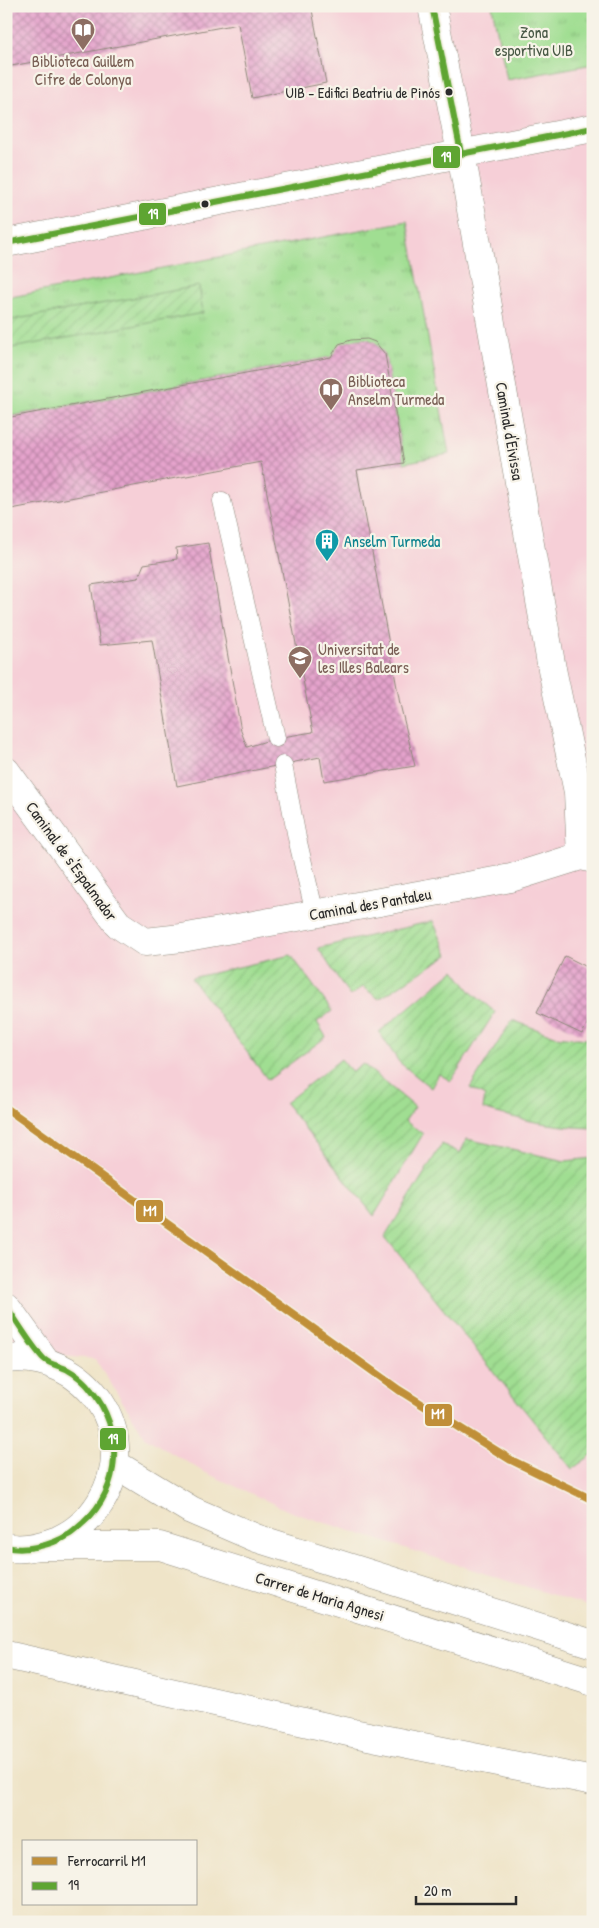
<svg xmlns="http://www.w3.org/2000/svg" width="599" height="1928" font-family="'Patrick Hand',sans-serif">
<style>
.built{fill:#f6cfd7}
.park{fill:url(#park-tufts);stroke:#66845e}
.garden{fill:url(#garden-furrows);stroke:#66845e}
.building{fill:url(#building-cross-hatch)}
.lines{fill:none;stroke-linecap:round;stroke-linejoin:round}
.lane-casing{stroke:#8d887a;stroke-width:19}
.street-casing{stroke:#8d887a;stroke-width:29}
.lane{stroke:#fff;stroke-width:18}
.street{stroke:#fff;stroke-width:28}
.bus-1-casing{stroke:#f7f3e8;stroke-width:10}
.bus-1{stroke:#5ea532;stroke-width:6}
.rail-1-casing{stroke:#f7f3e8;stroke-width:11}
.rail-1{stroke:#c08f39;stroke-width:8}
.bus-dot{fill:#2b2b2b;stroke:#f7f3e8;stroke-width:2}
.labels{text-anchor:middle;stroke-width:4.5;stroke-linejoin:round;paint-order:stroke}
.bus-label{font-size:15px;fill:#2b2b2b;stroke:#f7f3e8;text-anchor:end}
.park-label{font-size:16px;fill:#485845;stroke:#f7f3e8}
.education-label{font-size:16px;fill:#785e54;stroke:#f7f3e8;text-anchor:start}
.street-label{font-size:16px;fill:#2b2b2b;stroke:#f7f3e8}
.culture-label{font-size:16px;fill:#0d838f;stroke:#f7f3e8;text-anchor:start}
.line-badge{stroke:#f7f3e8;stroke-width:2}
.badge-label{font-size:14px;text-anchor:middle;font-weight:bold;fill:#fff}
</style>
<defs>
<pattern id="park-tufts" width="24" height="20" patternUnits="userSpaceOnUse" patternTransform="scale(1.25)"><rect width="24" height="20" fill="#a0de92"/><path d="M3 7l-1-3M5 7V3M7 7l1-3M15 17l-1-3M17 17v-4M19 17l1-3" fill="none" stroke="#8abf7e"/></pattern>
<pattern id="garden-furrows" width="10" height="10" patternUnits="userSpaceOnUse" patternTransform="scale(1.25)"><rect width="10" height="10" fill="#a0de92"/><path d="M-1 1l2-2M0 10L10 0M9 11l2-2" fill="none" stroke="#8abf7e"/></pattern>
<pattern id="building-cross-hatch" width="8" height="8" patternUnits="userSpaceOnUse" patternTransform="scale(1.25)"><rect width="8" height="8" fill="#e5a3cc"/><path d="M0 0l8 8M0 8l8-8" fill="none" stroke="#ba85a6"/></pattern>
</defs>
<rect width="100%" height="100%" fill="#f7f3e8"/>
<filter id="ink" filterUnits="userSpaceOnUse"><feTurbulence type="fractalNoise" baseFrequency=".02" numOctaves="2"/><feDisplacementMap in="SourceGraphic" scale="10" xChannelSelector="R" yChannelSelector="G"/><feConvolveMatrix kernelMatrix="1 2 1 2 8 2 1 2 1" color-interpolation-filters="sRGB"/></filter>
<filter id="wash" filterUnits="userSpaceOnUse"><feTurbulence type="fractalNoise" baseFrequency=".0096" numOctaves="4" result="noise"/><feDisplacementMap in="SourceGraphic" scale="20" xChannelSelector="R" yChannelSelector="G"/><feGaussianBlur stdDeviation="1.12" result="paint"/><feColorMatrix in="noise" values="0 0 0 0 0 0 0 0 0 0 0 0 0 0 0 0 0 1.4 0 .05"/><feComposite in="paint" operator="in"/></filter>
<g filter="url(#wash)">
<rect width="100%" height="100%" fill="#efe4c8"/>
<path class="built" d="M6 6H593V1608L291 1512 202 1471 146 1438 95 1359 6 1351Z"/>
<path class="park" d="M492 6H593V64L507 80Z
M407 221 449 454 404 463 385 354C381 351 378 344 374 342 358 331 343 347 331 357L6 417V298Z"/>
<path class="garden" d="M199 286 203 313 6 349V321Z
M433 921 448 955 379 999 363 987 350 996 318 948Z
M291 955 332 1011 317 1022 326 1037 268 1080 191 978Z
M454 970 471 992 495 1012 451 1081 439 1074 431 1088 399 1062 379 1032Z
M512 1020 555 1036 588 1039 593 1062V1128C555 1127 519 1120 483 1109L485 1096 470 1088Z
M341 1059 352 1072 363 1064 415 1107 405 1121 423 1134 374 1216 285 1103Z
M467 1139 565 1161 593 1158V1454L572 1469 385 1237 442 1144 460 1153Z"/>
<g id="blocks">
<path class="building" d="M6 6H318V8L312 10 326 83 252 98 238 24 6 67Z
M367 339 375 342 385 354 404 463 357 470 400 704 415 766 324 781 320 757 177 786 152 640 100 645 91 585 138 578 144 564 177 559 176 548 208 543 241 731 247 747 276 738 313 732 261 462 6 510V418L331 357 339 344 351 340Z
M565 956 593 970V1012L582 1034 537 1013Z"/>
</g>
</g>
<g filter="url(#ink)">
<use href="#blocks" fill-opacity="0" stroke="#8d887a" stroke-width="1"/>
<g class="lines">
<defs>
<path id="lane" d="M222 501 276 738
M283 765 297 838 315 914"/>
<path id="street" d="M432 6 461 153 552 669 578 792 581 856
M6 243 593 128
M6 771 118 924 145 942 182 938 511 878 581 856 593 859
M6 1306 45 1360
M6 1359C86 1350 144 1433 100 1503 90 1519 76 1532 58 1540 42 1546 23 1551 6 1547
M115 1464 191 1510 256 1538 593 1644
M42 1546H160L593 1682
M6 1655 353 1733 593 1781"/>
</defs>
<use href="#lane" class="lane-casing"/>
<use href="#street" class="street-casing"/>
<use href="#lane" class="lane"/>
<use href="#street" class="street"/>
<defs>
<path id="bus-1" d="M432 6 461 153
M6 243 593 128
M6 1306C17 1321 32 1347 44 1359 50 1365 61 1366 68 1370 76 1374 86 1383 91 1390 124 1429 122 1489 83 1523 78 1527 74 1532 68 1535 52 1545 25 1552 6 1547"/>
</defs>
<use href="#bus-1" class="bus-1-casing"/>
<use href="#bus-1" class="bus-1"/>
<defs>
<path id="rail-1" d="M6 1108 399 1390 511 1460 593 1500"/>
</defs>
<use href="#rail-1" class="rail-1-casing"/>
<use href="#rail-1" class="rail-1"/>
</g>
</g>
<defs>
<symbol id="library-pin" viewBox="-11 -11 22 30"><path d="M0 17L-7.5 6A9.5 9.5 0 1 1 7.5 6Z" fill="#8d6e63" stroke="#f7f3e8"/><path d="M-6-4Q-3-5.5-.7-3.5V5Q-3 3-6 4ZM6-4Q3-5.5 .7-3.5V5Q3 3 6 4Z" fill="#fff"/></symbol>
<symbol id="building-pin" viewBox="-11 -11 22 30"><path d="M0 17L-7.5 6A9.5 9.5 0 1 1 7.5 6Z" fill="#0f9aa8" stroke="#f7f3e8"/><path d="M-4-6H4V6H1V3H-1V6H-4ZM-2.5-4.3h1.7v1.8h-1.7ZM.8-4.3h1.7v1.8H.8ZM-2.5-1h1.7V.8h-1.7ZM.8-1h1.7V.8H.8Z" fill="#fff"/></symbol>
<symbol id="university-pin" viewBox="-11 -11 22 30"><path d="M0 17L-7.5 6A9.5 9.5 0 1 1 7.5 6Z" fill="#8d6e63" stroke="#f7f3e8"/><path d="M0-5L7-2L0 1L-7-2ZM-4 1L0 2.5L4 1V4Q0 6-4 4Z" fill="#fff"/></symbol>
</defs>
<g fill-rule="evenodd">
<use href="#library-pin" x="69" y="16" width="28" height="38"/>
<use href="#library-pin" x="317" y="376" width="28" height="38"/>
<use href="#building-pin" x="313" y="527" width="28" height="38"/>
<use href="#university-pin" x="286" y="644" width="28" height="38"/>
</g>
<g class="bus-dot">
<circle cx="449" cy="92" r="4.5"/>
<circle cx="205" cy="204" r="4.5"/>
</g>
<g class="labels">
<g class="bus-label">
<text x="440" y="98">UIB - Edifici Beatriu de Pinós</text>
</g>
<g class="park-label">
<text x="534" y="38">Zona<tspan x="534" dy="18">esportiva UIB</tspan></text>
</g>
<g class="education-label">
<text x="83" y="67" text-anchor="middle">Biblioteca Guillem<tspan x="83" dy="18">Cifre de Colonya</tspan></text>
<text x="348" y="387">Biblioteca<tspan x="348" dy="18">Anselm Turmeda</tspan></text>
<text x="318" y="655">Universitat de<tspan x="318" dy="18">les Illes Balears</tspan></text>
</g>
<g class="street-label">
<text transform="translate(510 431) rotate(80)" y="6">Caminal d'Eivissa</text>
<text transform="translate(72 861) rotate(54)" y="6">Caminal de s'Espalmador</text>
<text transform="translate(370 904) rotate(-10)" y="6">Caminal des Pantaleu</text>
<text transform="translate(320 1596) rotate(17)" y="6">Carrer de Maria Agnesi</text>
</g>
<g class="culture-label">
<text x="344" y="547">Anselm Turmeda</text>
</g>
</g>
<g class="line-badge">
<rect x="432" y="145" width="29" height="24" rx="5" fill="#5ea532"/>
<rect x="138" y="202" width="29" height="24" rx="5" fill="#5ea532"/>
<rect x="135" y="1199" width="29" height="24" rx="5" fill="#c08f39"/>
<rect x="424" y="1403" width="29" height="24" rx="5" fill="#c08f39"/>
<rect x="99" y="1427" width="28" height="24" rx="5" fill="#5ea532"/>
</g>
<g class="badge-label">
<text x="446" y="162">19</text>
<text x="153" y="219">19</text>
<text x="150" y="1216">M1</text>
<text x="438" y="1419">M1</text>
<text x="113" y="1444">19</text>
</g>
<rect width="599" height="1928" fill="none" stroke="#f7f3e8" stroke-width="25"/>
<rect x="22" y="1840" width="175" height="65" fill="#f7f3e8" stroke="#a5a39c"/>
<rect x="32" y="1857" width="25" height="8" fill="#c08f39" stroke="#a5a39c"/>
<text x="68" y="1866" font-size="15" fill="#2b2b2b">Ferrocarril M1</text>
<rect x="32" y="1882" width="25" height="8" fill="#5ea532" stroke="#a5a39c"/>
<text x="68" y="1890" font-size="15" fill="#2b2b2b">19</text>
<path d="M416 1896v8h100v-8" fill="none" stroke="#2b2b2b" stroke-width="2.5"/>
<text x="424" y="1896" font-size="15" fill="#2b2b2b" stroke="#f7f3e8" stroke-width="4" paint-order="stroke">20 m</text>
</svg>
